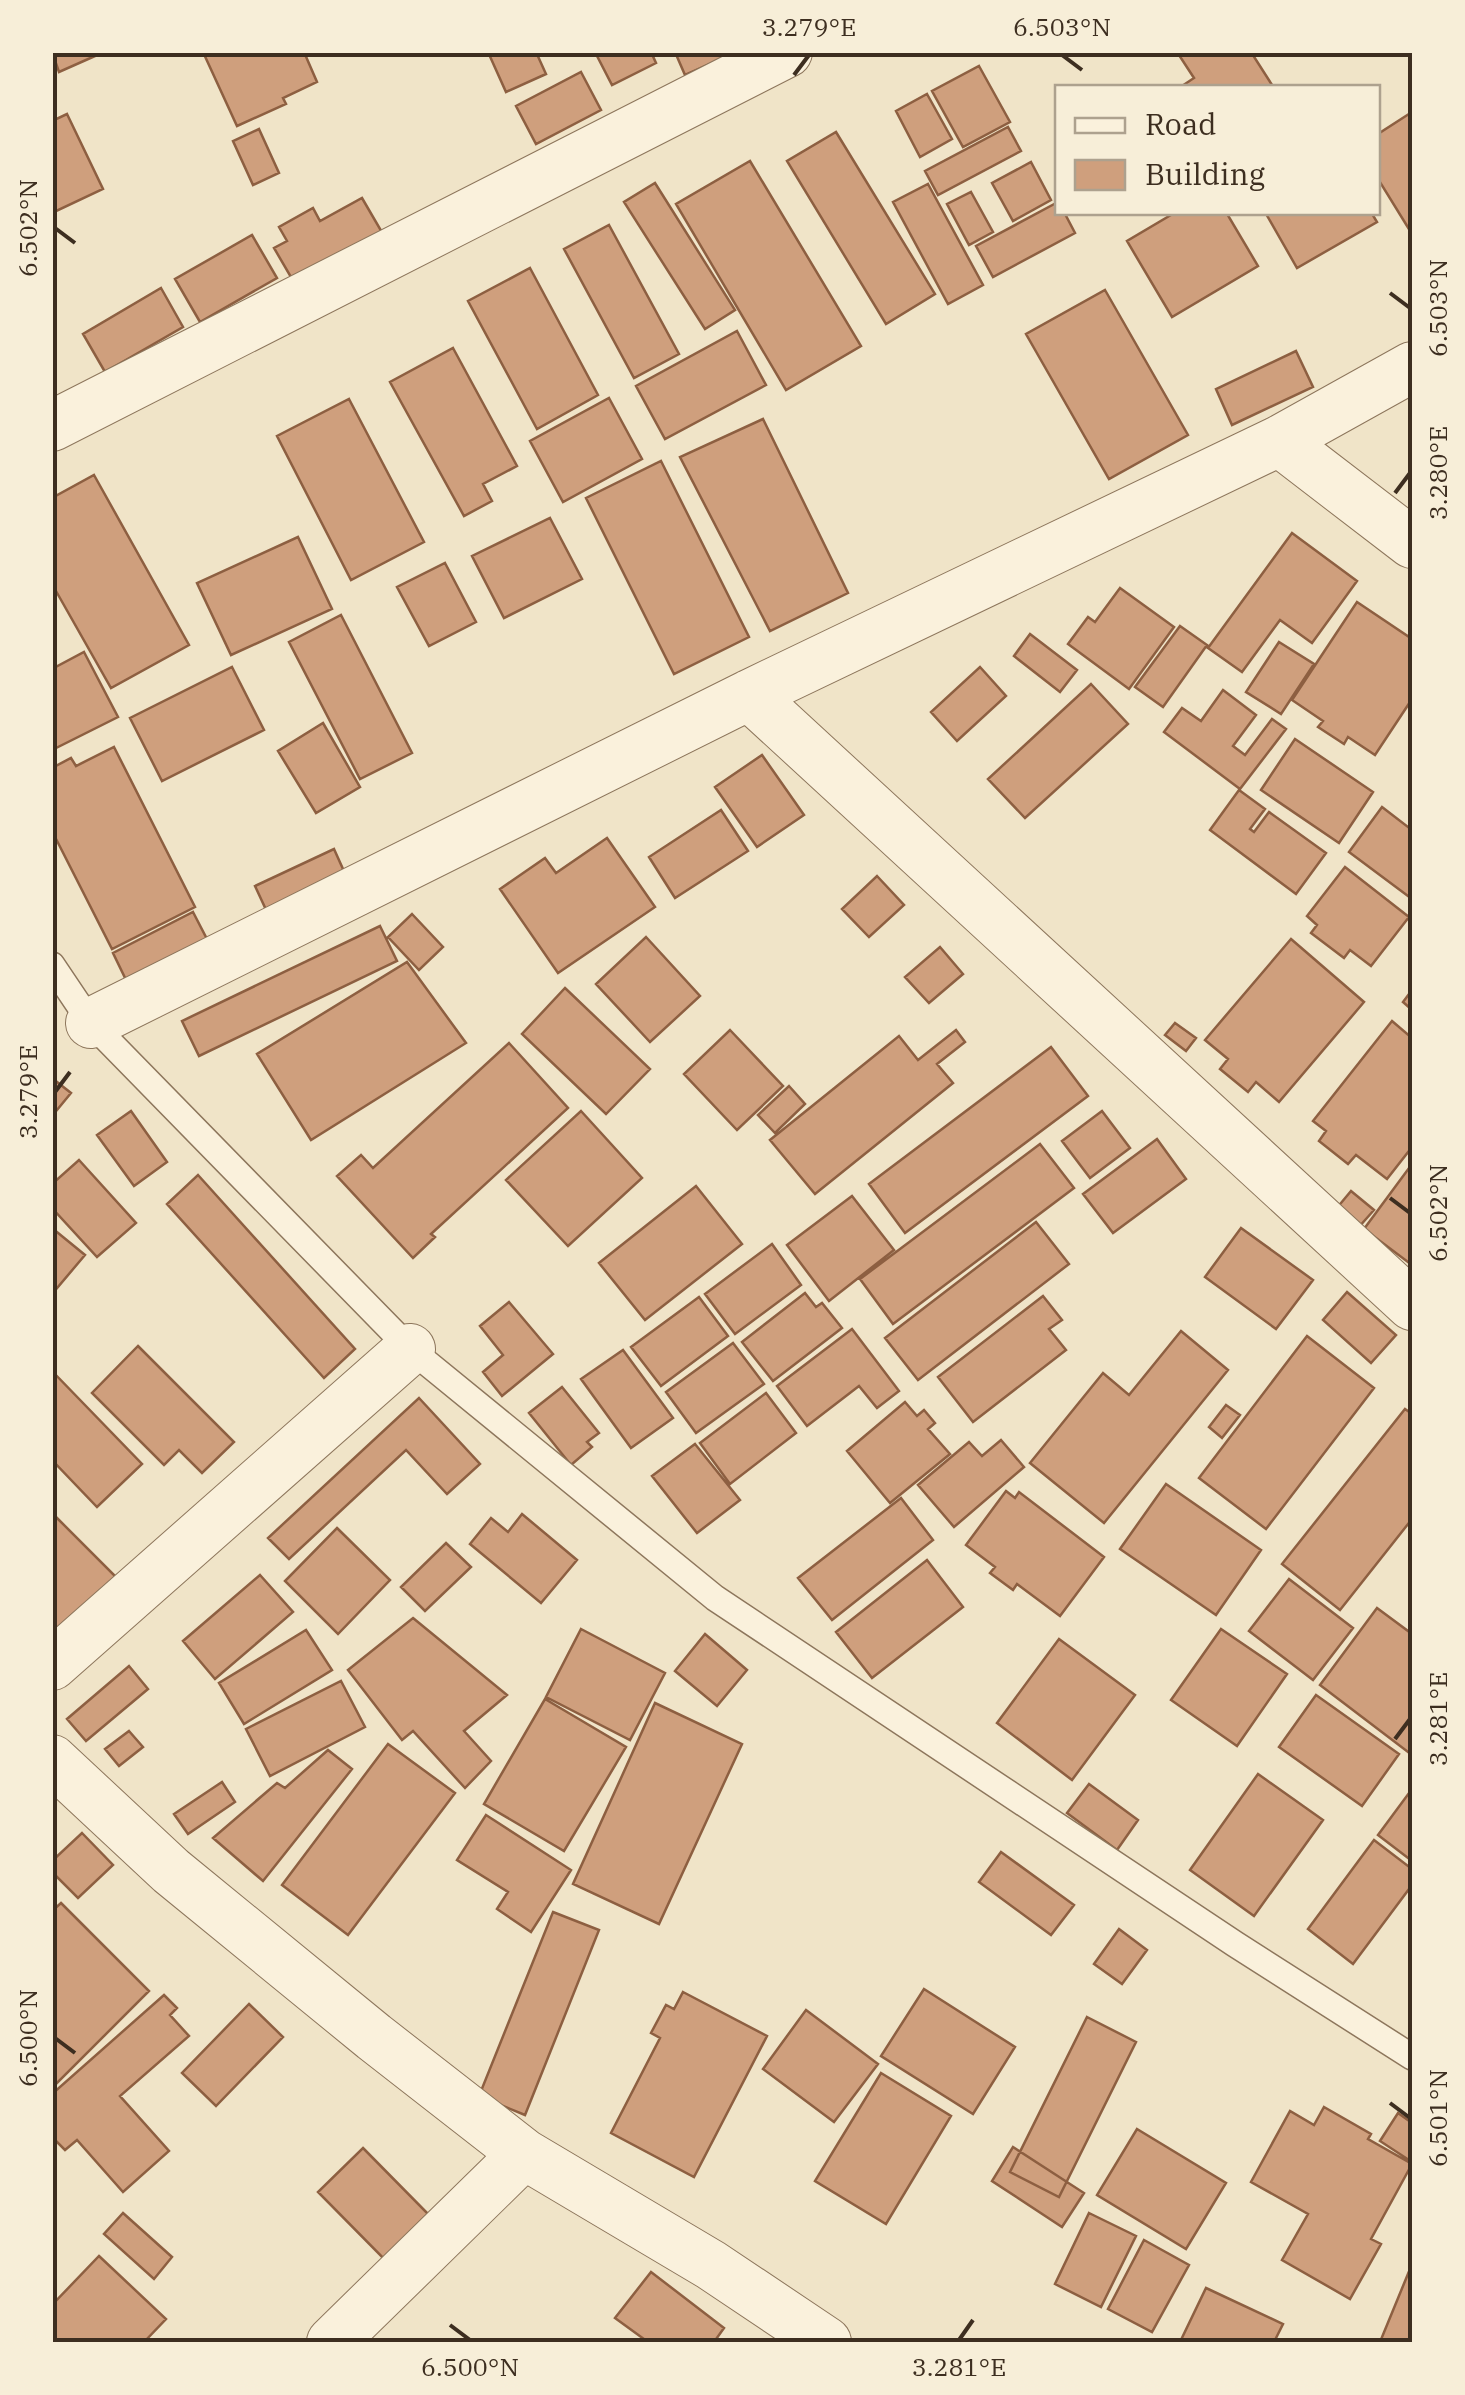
<svg xmlns="http://www.w3.org/2000/svg" width="1465" height="2395" font-family="'IBM Plex Serif',serif">
<style>
.building{fill:#cf9f7d;stroke:#8d5f41;stroke-width:2.5}
.lines{fill:none;stroke-linecap:round;stroke-linejoin:round}
.service-casing{stroke:#8d765c;stroke-width:28}
.minor-casing{stroke:#8d765c;stroke-width:52}
.service{stroke:#faf1dc;stroke-width:25}
.minor{stroke:#faf1dc;stroke-width:50}
.ticks{fill:none;stroke:#3d2e20;stroke-width:4}
.neatline{fill:none;stroke:#3d2e20;stroke-width:4}
.ticks-label{font-size:25px;text-anchor:middle;fill:#3d2e20}
</style>
<rect width="100%" height="100%" fill="#f0e4c8"/>
<path class="building" d="M52 52H104L59 72Z
M203 52H304L317 82 283 98 286 104 237 126Z
M488 52H536L546 74 506 92Z
M595 52H651L656 63 612 85Z
M675 52H734L735 53 685 75Z
M1177 52H1251L1274 88H1179L1194 78Z
M979 66 1010 122 963 147 932 91Z
M581 72 601 110 536 144 516 106Z
M927 94 952 139 920 157 896 111Z
M1412 112V234L1378 179V134Z
M67 114 103 189 52 213V121Z
M1008 127 1021 151 938 195 925 171Z
M259 129 279 173 253 185 233 141Z
M836 132 935 294 886 324 787 161Z
M750 161 861 346 786 390 676 204Z
M1031 162 1051 200 1013 221 992 183Z
M655 183 735 310 705 329 624 202Z
M928 184 983 285 948 304 893 202Z
M971 192 993 232 969 245 947 204Z
M362 198 383 234 295 284 274 248 287 241 279 227 313 208 320 221Z
M1058 202V212H1064L1075 233 993 277 976 246Z
M1176 212H1226L1258 266 1172 317 1127 241Z
M1265 212H1371L1377 222 1297 268Z
M609 225 679 354 634 378 564 249Z
M252 235 277 278 200 322 175 279Z
M530 268 598 395 537 429 468 301Z
M161 288 183 327 105 372 83 334Z
M1105 290 1188 435 1109 479 1026 334Z
M737 331 766 385 665 439 636 386Z
M453 348 517 466 483 484 492 501 464 516 390 382Z
M1296 351 1313 387 1232 425 1216 389Z
M609 398 642 459 563 502 530 441Z
M349 399 424 542 351 580 277 436Z
M763 419 848 593 770 631 680 457Z
M661 461 749 637 674 674 586 498Z
M94 475 189 645 111 688 52 584V498Z
M550 518 582 579 504 618 472 556Z
M1292 533 1357 581 1312 643 1280 620 1242 672 1208 648Z
M298 537 332 609 231 655 197 583Z
M445 563 476 622 429 646 397 587Z
M1120 588 1174 627 1129 689 1068 644 1088 617 1095 622Z
M1357 602 1412 639V699L1375 755 1348 737 1344 744 1318 727 1323 721 1292 700Z
M341 615 412 753 360 779 289 642Z
M1180 626 1207 645 1163 707 1135 687Z
M1030 634 1077 670 1060 692 1014 656Z
M1279 642 1314 664 1281 714 1246 692Z
M84 652 118 717 52 750V669Z
M232 667 264 730 162 781 130 718Z
M980 667 1006 696 957 741 931 712Z
M1091 684 1128 724 1025 818 988 779Z
M1223 690 1256 715 1233 746 1245 755 1272 719 1286 729 1240 789 1164 732 1182 708 1201 721Z
M323 723 360 787 316 813 278 751Z
M1295 739 1373 792 1339 843 1261 790Z
M114 747 195 907 112 949 52 831V768L71 758 76 766Z
M762 755 804 815 757 847 715 787Z
M1239 790 1265 809 1250 829 1254 832 1269 812 1326 853 1296 894 1210 830Z
M1382 807 1412 830V899L1349 852Z
M721 810 748 851 675 898 649 857Z
M607 838 655 907 558 973 500 889 545 858 556 873Z
M334 849 347 878 268 914 255 886Z
M1345 867 1409 917 1371 966 1350 950 1344 958 1311 933 1317 925 1307 916Z
M877 876 904 905 869 937 842 909Z
M193 912 209 943 128 984 113 953Z
M412 914 443 947 419 970 388 937Z
M380 926 397 961 199 1056 182 1021Z
M646 937 700 996 650 1042 596 984Z
M1291 939 1364 1002 1279 1102 1256 1082 1248 1092 1220 1069 1228 1059 1205 1040Z
M940 947 963 974 929 1003 905 977Z
M407 962 466 1043 311 1140 257 1054Z
M565 988 650 1069 606 1114 522 1034Z
M1412 990V1010L1403 1002Z
M1392 1021 1412 1038V1147L1387 1179 1356 1155 1348 1164 1319 1141 1326 1131 1313 1121Z
M1175 1023 1196 1038 1186 1051 1165 1035Z
M730 1030 783 1086 737 1130 684 1074Z
M956 1030 965 1042 937 1064 953 1083 815 1194 770 1140 899 1036 918 1060Z
M509 1043 568 1108 431 1234 435 1237 413 1258 337 1176 361 1155 373 1168Z
M1051 1047 1088 1096 905 1233 869 1184Z
M52 1078 71 1093 52 1116Z
M789 1086 805 1104 775 1133 758 1115Z
M131 1111 167 1162 134 1186 97 1135Z
M581 1111 642 1178 568 1246 506 1180Z
M1102 1111 1130 1148 1090 1178 1062 1141Z
M1157 1139 1186 1179 1113 1233 1083 1194Z
M1040 1144 1074 1188 893 1324 860 1279Z
M79 1160 136 1223 97 1257 52 1208V1184Z
M1412 1164V1265L1364 1229Z
M198 1175 355 1349 324 1378 167 1204Z
M696 1186 742 1244 645 1320 599 1263Z
M1351 1191 1374 1210 1358 1228 1336 1209Z
M852 1196 894 1250 829 1301 787 1245Z
M1036 1222 1069 1264 918 1380 885 1338Z
M52 1228 85 1255 52 1294Z
M1241 1228 1313 1280 1276 1329 1205 1277Z
M772 1244 801 1285 735 1334 705 1294Z
M1347 1292 1396 1335 1371 1363 1323 1320Z
M805 1293 816 1307 822 1303 842 1328 773 1381 742 1342Z
M1043 1296 1062 1320 1049 1329 1066 1350 973 1422 938 1377Z
M699 1297 728 1336 661 1386 631 1347Z
M509 1302 553 1354 502 1396 483 1372 503 1355 480 1326Z
M852 1329 899 1391 877 1408 859 1386 807 1426 777 1386Z
M1181 1331 1228 1370 1104 1523 1030 1463 1103 1373 1129 1395Z
M1307 1336 1374 1388 1266 1529 1199 1478Z
M733 1343 764 1384 696 1433 666 1392Z
M138 1346 234 1442 202 1473 179 1450 164 1465 92 1393Z
M623 1350 673 1418 631 1448 581 1379Z
M52 1371 142 1464 97 1507 52 1460Z
M562 1387 599 1433 587 1442 592 1447 571 1465 529 1413Z
M766 1393 796 1433 730 1484 700 1443Z
M419 1398 480 1464 447 1494 406 1450 289 1559 268 1538Z
M905 1402 917 1416 924 1410 935 1423 928 1429 950 1454 890 1503 847 1451Z
M1226 1405 1240 1415 1222 1438 1209 1427Z
M1405 1409 1412 1414V1519L1340 1610 1282 1564Z
M1001 1440 1024 1467 954 1527 918 1485 969 1442 982 1456Z
M695 1444 740 1500 697 1533 652 1476Z
M1166 1484 1261 1550 1216 1615 1120 1549Z
M1006 1491 1015 1498 1019 1492 1104 1557 1060 1616 1017 1584 1013 1590 990 1573 995 1567 966 1545Z
M901 1498 933 1540 832 1620 798 1578Z
M522 1514 577 1560 541 1603 470 1544 491 1518 508 1532Z
M57 1518 119 1580 62 1636 52 1626V1522Z
M337 1528 390 1580 338 1634 285 1581Z
M446 1543 471 1567 425 1611 401 1587Z
M927 1560 963 1607 872 1678 836 1632Z
M260 1575 293 1612 215 1679 183 1641Z
M1289 1579 1353 1628 1313 1680 1249 1631Z
M1377 1608 1412 1634V1755L1320 1685Z
M413 1618 507 1695 464 1731 491 1761 465 1788 413 1731 402 1740 348 1670Z
M581 1629 665 1673 630 1740 546 1697Z
M1221 1629 1287 1674 1237 1746 1171 1700Z
M306 1630 332 1670 244 1724 219 1683Z
M705 1634 747 1670 717 1706 675 1671Z
M1059 1639 1135 1695 1072 1780 997 1723Z
M129 1666 148 1689 86 1741 67 1719Z
M341 1681 365 1727 270 1776 246 1729Z
M1316 1695 1399 1754 1362 1806 1279 1747Z
M545 1699 626 1747 564 1851 484 1804Z
M655 1703 742 1744 659 1924 573 1884Z
M129 1731 143 1747 119 1766 105 1749Z
M388 1744 455 1793 348 1935 282 1885Z
M328 1750 352 1769 263 1881 213 1838 277 1783 285 1788Z
M1258 1774 1323 1820 1254 1916 1190 1870Z
M222 1782 235 1802 188 1834 174 1814Z
M1089 1784 1138 1820 1117 1850 1067 1813Z
M1412 1789V1861L1378 1835Z
M486 1815 571 1870 531 1932 497 1909 508 1892 457 1860Z
M82 1833 113 1865 78 1898 52 1872V1861Z
M1374 1840 1412 1869V1885L1353 1964 1308 1929Z
M1001 1852 1074 1905 1051 1935 979 1882Z
M61 1903 149 1991 52 2088V1911Z
M553 1912 599 1930 525 2115 479 2096Z
M1119 1929 1147 1950 1122 1984 1094 1964Z
M924 1989 1015 2047 973 2114 881 2056Z
M683 1992 767 2036 694 2177 611 2133 660 2038 651 2033 666 2005 674 2009Z
M164 1995 177 2008 170 2015 189 2036 120 2096 169 2151 123 2192 77 2140 65 2150 52 2137V2094Z
M249 2004 283 2037 216 2106 182 2073Z
M806 2010 878 2064 834 2122 763 2069Z
M1087 2017 1136 2042 1059 2197 1010 2172Z
M881 2073 951 2116 886 2224 815 2181Z
M1324 2107 1371 2134 1368 2139 1412 2164 1371 2239 1381 2244 1350 2299 1282 2260 1308 2214 1251 2182 1290 2111 1314 2125Z
M1398 2113 1412 2123V2162L1380 2141Z
M1137 2129 1226 2183 1186 2249 1097 2195Z
M1013 2147 1084 2193 1062 2227 992 2181Z
M363 2148 435 2221 390 2265 318 2192Z
M123 2213 172 2257 154 2279 104 2234Z
M1089 2213 1136 2236 1101 2307 1055 2284Z
M1144 2240 1189 2265 1152 2332 1108 2309Z
M99 2256 166 2319 144 2342H52V2305Z
M1410 2269 1412 2270V2331L1408 2342H1380Z
M651 2272 724 2328 714 2342H648L615 2318Z
M1206 2288 1283 2324 1274 2342H1180Z"/>
<g class="lines">
<defs>
<path id="service" d="M52 965 91 1023 410 1349 715 1598 1235 1944 1412 2057"/>
<path id="minor" d="M52 426 787 52
M1279 441 1412 543
M749 695 1412 1305
M91 1023 749 695 1279 441 1412 367
M52 1665 410 1349
M52 1760 171 1871 374 2037 524 2154 711 2265 826 2342
M332 2342 524 2154"/>
</defs>
<use href="#service" class="service-casing"/>
<use href="#minor" class="minor-casing"/>
<use href="#service" class="service"/>
<use href="#minor" class="minor"/>
</g>
<path class="ticks" d="M1062 55 1082 70M794 75 809 55M55 228 75 243M1390 293 1410 308M1395 493 1410 473M55 1092 70 1072M1390 1198 1410 1213M1395 1739 1410 1719M55 2038 75 2053M1390 2103 1410 2118M450 2325 470 2340M959 2340 973 2320"/>
<rect width="1465" height="2395" fill="none" stroke="#f7eed8" stroke-width="110"/>
<rect x="1055" y="85" width="325" height="130" fill="#f7eed8" stroke="#ada18e" stroke-width="2.5"/>
<rect x="1075" y="118" width="50" height="15" fill="#faf1dc" stroke="#ada18e" stroke-width="2.5"/>
<text x="1145" y="135" font-size="30" fill="#3d2e20">Road</text>
<rect x="1075" y="160" width="50" height="30" fill="#cf9f7d" stroke="#ada18e" stroke-width="2.5"/>
<text x="1145" y="185" font-size="30" fill="#3d2e20">Building</text>
<rect x="55" y="55" width="1355" height="2285" class="neatline"/>
<g class="ticks-label">
<text x="809" y="36">3.279°E</text>
<text x="1062" y="36">6.503°N</text>
<text transform="translate(28 228) rotate(-90)" y="9">6.502°N</text>
<text transform="translate(1438 308) rotate(-90)" y="9">6.503°N</text>
<text transform="translate(1438 473) rotate(-90)" y="9">3.280°E</text>
<text transform="translate(28 1092) rotate(-90)" y="9">3.279°E</text>
<text transform="translate(1438 1213) rotate(-90)" y="9">6.502°N</text>
<text transform="translate(1438 1719) rotate(-90)" y="9">3.281°E</text>
<text transform="translate(28 2038) rotate(-90)" y="9">6.500°N</text>
<text transform="translate(1438 2118) rotate(-90)" y="9">6.501°N</text>
<text x="470" y="2376">6.500°N</text>
<text x="959" y="2376">3.281°E</text>
</g>
</svg>
